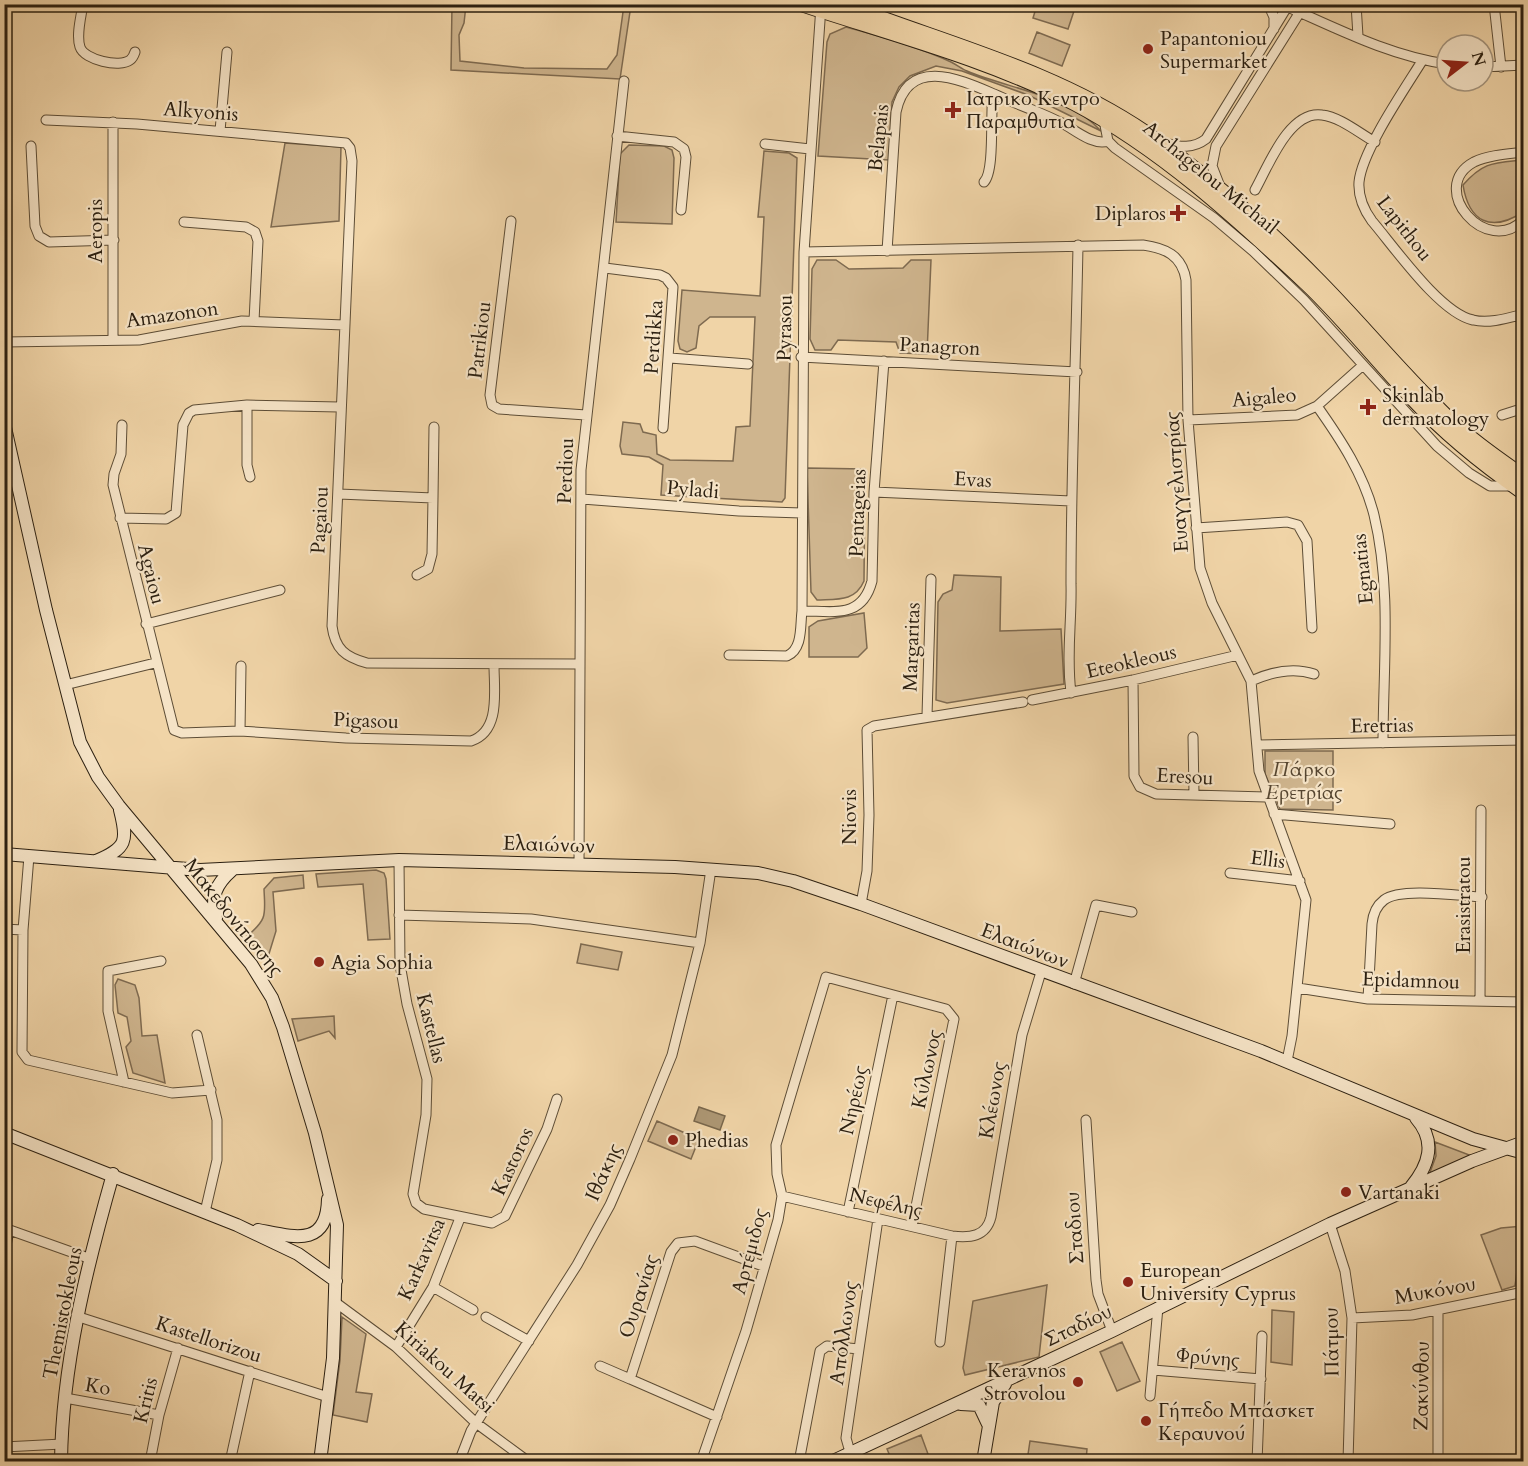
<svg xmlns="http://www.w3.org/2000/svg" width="1528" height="1466" font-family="Cardo,serif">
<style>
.green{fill:#cfb58e;stroke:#7e6a50;stroke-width:1.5}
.water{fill:#ad9774;stroke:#79674c;stroke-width:1.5}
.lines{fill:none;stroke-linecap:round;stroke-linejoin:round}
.street-casing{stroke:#5d4d36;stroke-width:11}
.secondary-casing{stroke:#2c2011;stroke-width:14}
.primary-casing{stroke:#2c2011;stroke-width:16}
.street{stroke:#f5e3c6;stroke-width:9}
.secondary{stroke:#f5e3c6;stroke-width:12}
.primary{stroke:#f0d4a7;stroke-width:14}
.poi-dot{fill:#8f2418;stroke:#f5e3c6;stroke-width:2}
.labels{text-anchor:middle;stroke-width:4.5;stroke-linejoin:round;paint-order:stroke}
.poi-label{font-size:20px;fill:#2c2011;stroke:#f5e3c6;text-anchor:start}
.street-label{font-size:20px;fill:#2c2011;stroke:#f5e3c6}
.park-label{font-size:20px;font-style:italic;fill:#554530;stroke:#f5e3c6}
</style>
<rect width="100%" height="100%" fill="#f0d4a7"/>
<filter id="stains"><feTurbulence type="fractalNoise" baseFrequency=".00333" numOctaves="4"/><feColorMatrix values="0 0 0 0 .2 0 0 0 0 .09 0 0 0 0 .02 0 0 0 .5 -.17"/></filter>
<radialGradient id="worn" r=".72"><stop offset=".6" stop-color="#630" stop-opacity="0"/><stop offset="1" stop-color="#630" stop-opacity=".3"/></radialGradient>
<path class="green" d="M452 5H466L464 23 459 35 460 61 524 68 607 69 617 55 624 5H631L620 79 451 70Z
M1037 5H1076L1068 29 1033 18Z
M846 27C880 36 919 47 951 62 957 65 962 69 967 71 1009 89 1069 95 1101 131L1028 95 962 71 936 66 910 76 899 87 892 102 889 160 818 156 827 42 830 34Z
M1037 32 1070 45 1062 66 1029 53Z
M285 143 341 147 339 221 271 227Z
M629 145 664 146 672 150 674 158 672 224 616 222 620 154Z
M764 151 789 153 797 158 785 498 782 502 661 495 663 465 649 457 622 454 620 446 623 422 640 424 643 432 656 435 657 454 670 460 733 461 736 427 750 426 755 317H710L699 326 696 348 687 352 680 349 678 341 682 290 760 296 764 217H758Z
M1522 160 1523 212C1491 233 1469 222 1463 185 1483 162 1493 163 1522 160Z
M817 260H836L849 269 903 268 911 260H931L927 354 900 353 896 342 838 340 831 350H815L810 339 812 269Z
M807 468 865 469 864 581C855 602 837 599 817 600L811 592Z
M954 575 1001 577 1000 631 1061 629 1064 684 947 703 936 700 938 602 943 594 952 590Z
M864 613 867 648 858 657H809V627L818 621Z
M1265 751H1333V810L1280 809 1265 774Z
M376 870 384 873 386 879 390 939 368 940 363 884 318 887 316 874Z
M303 875 304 888 273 892 276 931 268 957 261 958 247 936C268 919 265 914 264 889L274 878Z
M581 944 622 952 618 970 577 963Z
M118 979 135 985 139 998 142 1036 157 1035 165 1083 133 1073 126 1047 131 1041 127 1017 118 1013 115 985Z
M334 1016 335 1038 329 1031 298 1041 292 1019Z
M657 1121 699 1139 691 1159 648 1141Z
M1435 1142 1472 1156 1429 1175 1436 1156Z
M1523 1226 1515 1286 1502 1290 1481 1235 1501 1228Z
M1047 1285 1039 1357 965 1375 963 1368 973 1301Z
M1272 1310 1294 1312 1292 1365 1271 1362Z
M342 1317 366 1334 356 1392 372 1394 367 1422 333 1415 340 1360Z
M1122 1342 1140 1381 1117 1391 1100 1352Z
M921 1435 928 1454 910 1461H892L887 1449Z
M1030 1441 1087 1449 1086 1461H1027Z"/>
<path class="water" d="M699 1107 725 1116 720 1130 694 1121Z"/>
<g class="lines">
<defs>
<path id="street" d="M83 4C81 17 76 35 80 47 84 60 120 68 130 60 133 58 134 55 135 52
M1268 4 1274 17V29
M1281 4C1334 27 1389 56 1447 64
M1356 4 1358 36
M1494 4 1501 67
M1422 61C1404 90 1362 151 1359 182 1358 197 1364 210 1372 221 1395 248 1440 313 1473 320 1489 324 1508 318 1524 314
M1483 67 1524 65
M46 120 137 124 346 143 350 148 352 161 332 626C335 649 345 657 367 663L579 664
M1104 120 1108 141 1115 148 1214 218 1253 251 1304 300 1437 446 1469 473 1490 486H1514
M113 122V340
M220 131 227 52
M617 136 674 142 684 149 686 157 681 210
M1165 143C1180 147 1193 149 1206 139L1287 7
M765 144 810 149
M31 146 35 226 39 236 49 242 114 240
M1524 152C1507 154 1489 155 1474 162 1426 188 1487 259 1524 219
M984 182C995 171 990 114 993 94
M1219 184 1212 166 1216 146 1300 12
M1255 190C1268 167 1289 110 1322 115 1340 117 1359 133 1375 142
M511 221 490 395 492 405 499 409 586 415
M184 222 246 227 255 232 258 241 254 321
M887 251 896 112C908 56 959 79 994 94 1016 104 1040 112 1062 123 1075 130 1093 146 1108 141
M804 252 1143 245C1165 248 1182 255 1186 280L1188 420 1200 568 1212 603 1251 681 1259 771 1306 900 1292 1036 1287 1061
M605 268 660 275 666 278 673 287 663 428
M1520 315 1524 333
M4 342 139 340 242 321 344 325
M801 357 1077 372
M670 358 748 364
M247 405V465L250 477
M1317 406C1341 440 1364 475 1374 515 1392 589 1383 668 1383 743
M1502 415 1524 408
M1188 420 1297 415 1317 406 1363 365
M122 425 121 454 114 474 113 485 174 730 182 733 240 731 346 738 471 741C501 731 494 691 494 665
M874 492 1071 501
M339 494 433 498 434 427
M582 499 739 511 802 513
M120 518 166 519 176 513 183 425 189 413 194 410 247 405 339 407
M1196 528 1287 522 1298 525 1307 541 1312 628
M417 575 428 569 432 554 433 498
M802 611C834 611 862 619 872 581L874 492 884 361
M146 624 280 590
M729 655 787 656C803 649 800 626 802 611L804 252 821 6
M1133 680 1134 776 1140 787 1156 794 1266 797
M1251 681C1271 672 1293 667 1314 674
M65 685 155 663
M1071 693C1066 654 1072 622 1071 584 1071 471 1076 358 1078 245
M1032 700 1133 680 1238 655
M927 716 931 579
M240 731 241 666
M1193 737 1194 794
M1258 745 1524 740
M1274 814 1390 824
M29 856 23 930 22 1052 28 1060 172 1093 211 1090
M399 860 400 964 407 1004 427 1079 426 1115 413 1194 416 1203 424 1209 492 1223 505 1216 547 1129 557 1099
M579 865 581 470 624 81
M1230 873 1300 881
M861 904 867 871 869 815 867 730 874 726 1023 702
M399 915 531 919 700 943
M4 929 23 930
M1074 984 1096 905 1132 912
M1298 988 1368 999 1524 1002
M1368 999 1372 924C1373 914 1376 906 1384 900 1401 887 1460 896 1482 897
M1480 1001 1481 810
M197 1035 217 1120V1160L205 1212
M124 1082 108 1011V971L161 961
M1086 1120 1096 1280 1098 1294 1112 1331
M782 1196 952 1236C970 1238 986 1237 991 1217L1022 1035 1041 972
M848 1212 893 995
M1330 1224 1345 1271 1352 1318 1348 1462
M4 1228 91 1259
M4 1256 9 1230
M433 1287 473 1310
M335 1302 396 1347 476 1423 529 1462
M79 1317 328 1397
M486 1317 529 1341
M1352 1318 1412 1315 1524 1292
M940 1342 952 1236
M396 1347 433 1287 460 1218
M600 1366 630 1379
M1153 1370 1261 1379
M1150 1396 1158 1307
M65 1398 159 1415
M717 1417 630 1379 671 1252 678 1243 695 1241 763 1266
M4 1447 62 1444
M850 1452 846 1438 878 1219
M1194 1461 1211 1462
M150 1462 159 1415 178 1348
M230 1462 250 1371
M459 1462 471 1431 577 1265 610 1205 630 1159 672 1055 700 943 711 869
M701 1462 746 1331 778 1220 782 1196 777 1174 776 1145 826 977 946 1009 954 1019 912 1226
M799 1462 820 1351 827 1346 859 1349
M1257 1462 1262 1336
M1438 1462V1310"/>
<path id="secondary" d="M4 423 46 610 80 742 98 777 119 806 251 964 272 998 283 1027 315 1133 337 1225 333 1358 320 1462
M4 854 200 870 399 860 675 867 758 873 793 881 861 904 1261 1051 1473 1139 1524 1153
M96 861C127 848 128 841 120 810
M216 918C211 896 215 885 232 870
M4 1133 237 1225 298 1254 336 1281
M1411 1187C1429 1165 1437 1142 1416 1118
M258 1230C294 1237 327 1248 328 1199
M961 1404 979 1405 988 1424
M61 1462C62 1365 87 1266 113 1174
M831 1462 1112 1331 1330 1224 1472 1161 1524 1142
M983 1462 993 1402 1005 1384"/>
<path id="primary" d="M801 4C892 34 988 59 1074 103 1160 148 1235 217 1306 283 1344 319 1377 361 1413 399 1446 435 1484 465 1524 493
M843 4C946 44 1053 70 1146 133 1206 174 1264 225 1315 277 1358 320 1396 367 1439 409 1464 435 1494 456 1524 477"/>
</defs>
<use href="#street" class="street-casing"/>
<use href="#secondary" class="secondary-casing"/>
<use href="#primary" class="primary-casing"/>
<use href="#street" class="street"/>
<use href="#secondary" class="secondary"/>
<use href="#primary" class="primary"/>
</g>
<g class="poi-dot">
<circle cx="1148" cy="49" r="6"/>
<path d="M950 101h6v6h6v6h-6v6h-6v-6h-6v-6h6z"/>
<path d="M1175 204h6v6h6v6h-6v6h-6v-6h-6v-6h6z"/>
<path d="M1365 398h6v6h6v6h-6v6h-6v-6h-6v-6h6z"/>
<circle cx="319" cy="962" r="6"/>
<circle cx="673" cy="1140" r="6"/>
<circle cx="1346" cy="1192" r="6"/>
<circle cx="1128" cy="1282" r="6"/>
<circle cx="1078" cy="1382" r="6"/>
<circle cx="1146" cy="1421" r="6"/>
</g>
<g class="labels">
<g class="poi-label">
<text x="1160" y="45">Papantoniou<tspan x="1160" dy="23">Supermarket</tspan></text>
<text x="966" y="105">Ιατρικο Κεντρο<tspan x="966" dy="23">Παραμθυτια</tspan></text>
<text x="1166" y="220" text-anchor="end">Diplaros</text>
<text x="1382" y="402">Skinlab<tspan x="1382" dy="23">dermatology</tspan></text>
<text x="331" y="969">Agia Sophia</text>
<text x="685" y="1147">Phedias</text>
<text x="1358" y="1199">Vartanaki</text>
<text x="1140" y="1277">European<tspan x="1140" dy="23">University Cyprus</tspan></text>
<text x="1066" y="1377" text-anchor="end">Keravnos<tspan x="1066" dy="23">Strovolou</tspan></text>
<text x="1158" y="1417">Γήπεδο Μπάσκετ<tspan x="1158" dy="23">Κεραυνού</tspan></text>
</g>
<g class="street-label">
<text transform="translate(201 111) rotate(4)" y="7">Alkyonis</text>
<text transform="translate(878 138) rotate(-84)" y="7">Belapais</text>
<text transform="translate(1211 177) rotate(39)" y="7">Archagelou Michail</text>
<text transform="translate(1405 228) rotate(52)" y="7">Lapithou</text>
<text transform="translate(95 231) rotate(-90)" y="7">Aeropis</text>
<text transform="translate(172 314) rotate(-8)" y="7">Amazonon</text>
<text transform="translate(784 328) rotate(-89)" y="7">Pyrasou</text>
<text transform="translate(653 337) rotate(-86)" y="7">Perdikka</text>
<text transform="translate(479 340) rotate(-83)" y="7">Patrikiou</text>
<text transform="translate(940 346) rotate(3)" y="7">Panagron</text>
<text transform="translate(1264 397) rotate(-5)" y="7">Aigaleo</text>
<text transform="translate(565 471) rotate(-88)" y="7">Perdiou</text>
<text transform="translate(973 479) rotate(3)" y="7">Evas</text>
<text transform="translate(1176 482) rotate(-94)" y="7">Ευαγγελιστρίας</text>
<text transform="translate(693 489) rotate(5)" y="7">Pyladi</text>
<text transform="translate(857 513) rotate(-88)" y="7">Pentageias</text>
<text transform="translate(319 520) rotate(-87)" y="7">Pagaiou</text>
<text transform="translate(1362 569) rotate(-96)" y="7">Egnatias</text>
<text transform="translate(152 574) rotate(76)" y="7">Agaiou</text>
<text transform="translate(911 647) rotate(-88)" y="7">Margaritas</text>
<text transform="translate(1131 661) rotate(-13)" y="7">Eteokleous</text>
<text transform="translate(366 720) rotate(2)" y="7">Pigasou</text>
<text transform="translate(1382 725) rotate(-1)" y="7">Eretrias</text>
<text transform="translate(1185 776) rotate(3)" y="7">Eresou</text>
<text transform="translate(849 817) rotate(-90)" y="7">Niovis</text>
<text transform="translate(549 844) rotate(2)" y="7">Ελαιώνων</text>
<text transform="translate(1268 859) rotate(7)" y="7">Ellis</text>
<text transform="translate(1463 905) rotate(-90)" y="7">Erasistratou</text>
<text transform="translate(234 917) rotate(51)" y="7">Μακεδονίτισσης</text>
<text transform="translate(1025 945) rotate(21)" y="7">Ελαιώνων</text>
<text transform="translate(1411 980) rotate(2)" y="7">Epidamnou</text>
<text transform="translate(432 1028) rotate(76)" y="7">Kastellas</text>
<text transform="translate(926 1069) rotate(-78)" y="7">Κύλωνος</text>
<text transform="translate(853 1100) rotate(-78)" y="7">Νηρέως</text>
<text transform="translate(992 1100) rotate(-80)" y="7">Κλέωνος</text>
<text transform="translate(512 1161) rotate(-65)" y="7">Kastoros</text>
<text transform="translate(603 1172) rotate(-66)" y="7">Ιθάκης</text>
<text transform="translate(886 1202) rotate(13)" y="7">Νεφέλης</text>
<text transform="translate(1074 1228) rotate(-94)" y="7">Σταδιου</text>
<text transform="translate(749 1251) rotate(-75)" y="7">Αρτέμιδος</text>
<text transform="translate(421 1259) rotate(-66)" y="7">Karkavitsa</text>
<text transform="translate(1435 1290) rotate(-10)" y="7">Μυκόνου</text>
<text transform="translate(638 1296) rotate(-72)" y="7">Ουρανίας</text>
<text transform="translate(62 1313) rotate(-79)" y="7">Themistokleous</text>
<text transform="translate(1078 1325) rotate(-26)" y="7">Σταδίου</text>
<text transform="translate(843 1333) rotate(-82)" y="7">Απόλλωνος</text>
<text transform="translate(209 1339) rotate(18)" y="7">Kastellorizou</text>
<text transform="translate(1331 1342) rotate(-91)" y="7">Πάτμου</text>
<text transform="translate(1208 1357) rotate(5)" y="7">Φρύνης</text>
<text transform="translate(445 1367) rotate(42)" y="7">Kiriakou Matsi</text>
<text transform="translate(98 1386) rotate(10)" y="7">Ko</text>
<text transform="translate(1421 1386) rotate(-89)" y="7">Ζακύνθου</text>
<text transform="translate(145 1400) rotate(-76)" y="7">Kritis</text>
</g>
<g class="park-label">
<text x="1304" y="776">Πάρκο<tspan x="1304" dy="23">Ερετρίας</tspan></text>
</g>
</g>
<rect width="1528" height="1466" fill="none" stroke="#f0d4a7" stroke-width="24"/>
<rect x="6" y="6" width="1516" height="1454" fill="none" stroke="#2c2011" stroke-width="3"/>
<rect x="12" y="12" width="1504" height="1442" fill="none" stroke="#2c2011" stroke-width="1.5"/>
<g transform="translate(1465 63) rotate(73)"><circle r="28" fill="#f5e3c6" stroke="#a5957e" stroke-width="1.5"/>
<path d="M0-4.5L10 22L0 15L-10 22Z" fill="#8f2418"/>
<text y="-9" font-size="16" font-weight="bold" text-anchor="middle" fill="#2c2011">N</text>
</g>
<rect width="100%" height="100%" filter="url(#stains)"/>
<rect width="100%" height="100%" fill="url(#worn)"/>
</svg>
